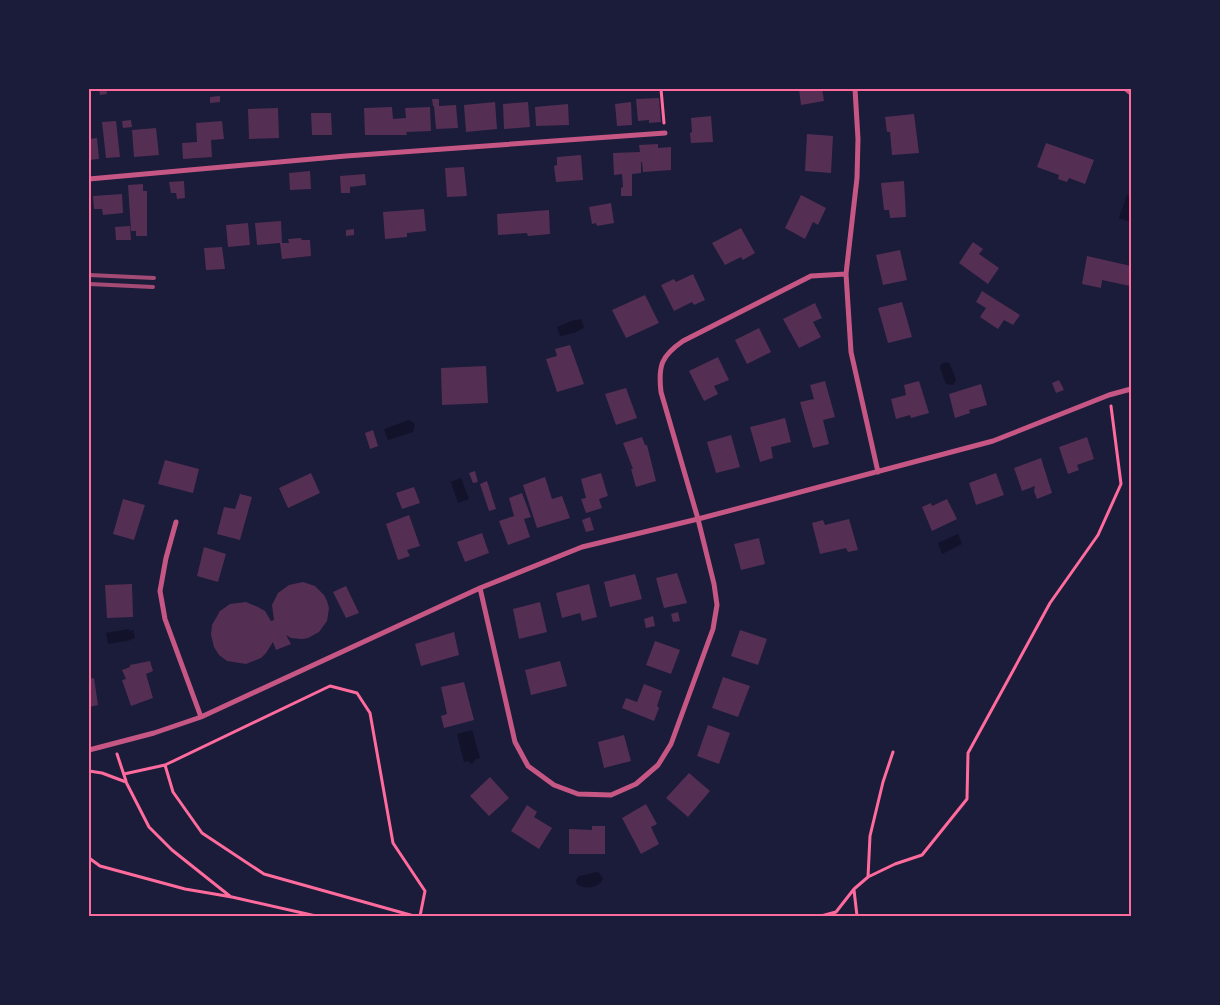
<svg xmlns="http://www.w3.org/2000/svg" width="1220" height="1005" font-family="'Varela Round',sans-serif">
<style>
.water{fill:#12122b}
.building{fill:#542f53}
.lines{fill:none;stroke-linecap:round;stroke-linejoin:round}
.path{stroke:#ff6b9d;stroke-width:3}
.minor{stroke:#c65784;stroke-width:5}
.rail{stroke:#a44b75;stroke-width:4}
.neatline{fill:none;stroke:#ff6b9d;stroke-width:2}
</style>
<rect width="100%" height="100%" fill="#1b1b3a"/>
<path class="water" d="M1127 195 1131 196V222L1119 218Z
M581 319 584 328 574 333 560 336 557 327 571 321Z
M946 362 950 364 956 380 953 385 946 384 940 368 941 364Z
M409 420 415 424 413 432 388 440 384 429Z
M461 478 469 499 458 503 451 482Z
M958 534 962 544 942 554 938 543Z
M129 629V631L133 630 135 638 131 639V640L108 644 106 633Z
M472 730 480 758 476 759 472 764 468 761 464 762 457 734Z
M598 872 603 878C601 888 584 890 577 884L576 880 579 876Z"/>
<path class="building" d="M99 89H106L107 94 100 95Z
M799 89H822L824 101 801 105Z
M220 96V102L210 103V97Z
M659 98 661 122 649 123V120L638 121 636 99Z
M432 99H439V106L456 105 458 128 436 129 434 106H433Z
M495 102 497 129 466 132 464 105Z
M528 102 530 127 504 129 503 104Z
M631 102 632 125 617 126 615 104Z
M568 104 569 125 536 126 535 107Z
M392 107 393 119 406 118 405 108 430 107 431 131 406 132 407 135H365L364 108Z
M278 108 279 138 249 139 248 109Z
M311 113H331L332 135H312Z
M914 114 919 153 892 155 890 132H887L885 117Z
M711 116 713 142 691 143 690 133 692 132 691 118Z
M131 120 132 127 123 128 122 121Z
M116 121 120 157 106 158 102 122Z
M222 121 224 139 211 140 212 157 183 159 182 143 197 142 196 123Z
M156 128 159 155 134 157 132 130Z
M807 134 833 136 831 173 805 171Z
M97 138 99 159 89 160V139Z
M1046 143 1094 160 1085 184 1069 178 1067 182 1058 179 1059 175 1037 167Z
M658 144V148L671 147V170L643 172 642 162H641V173L632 174V196H621V188L623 187 622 174 614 175 613 153 640 152 639 145Z
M581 155 583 180 556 182 554 166 557 165V157Z
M464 167 467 196 447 197 445 168Z
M310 171 311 189 290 190 289 173Z
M365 174 366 185 350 187V193H341L340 176Z
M184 181 185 198 177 199 176 193H171L169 182Z
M904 181 906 217 890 218 889 210H884L881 183Z
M143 184V191H147V236H136V231H131L128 185Z
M122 194 123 213 103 215 102 209H94L93 196Z
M801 195 826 208 818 225 813 222 805 239 785 228Z
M611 203 614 223 597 226 596 223 592 224 589 207Z
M424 209 426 231 407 233V237L385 239 383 212Z
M549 210 550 234 528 236 527 233 498 235 497 214Z
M281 221 282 243H289L288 239 301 238 302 240H310L311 256 282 259 280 243 257 245 255 223Z
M248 223 250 245 228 247 226 225Z
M130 226 131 240H116L115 227Z
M741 228 755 253 743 260 741 257 725 265 712 243Z
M354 229V235L346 236V230Z
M973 242 983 249 979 254 999 268 988 284 959 263Z
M222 247 225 269 206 270 204 248Z
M900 250 907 280 883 285 876 255Z
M1087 256 1131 266 1130 286 1102 280 1101 288 1082 284Z
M693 274 705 300 694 305 692 302 674 311 661 285 674 279 676 282Z
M982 291 1020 315 1013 325 1004 320 998 329 980 317 986 308 976 302Z
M645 295 659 323 626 338 612 310Z
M902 302 912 337 888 343 878 308Z
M815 303 822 318 813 322 821 337 799 348 783 319Z
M759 328 771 352 747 364 735 340Z
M570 345 584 384 557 392 546 359 557 356 555 349Z
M718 357 729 380 714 386 718 394 704 401 689 371Z
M486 366 488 403 442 405 441 368Z
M1059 380 1064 390 1056 393 1052 383Z
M825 381 835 417 823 420 829 444 813 448 800 402 814 399 810 385Z
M919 381 929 413 911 418 910 415 896 419 891 399 906 395 904 385Z
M981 384 987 405 969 410 970 413 955 418 949 394Z
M626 388 637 418 616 425 605 394Z
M785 418 791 442 771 447 773 458 760 462 750 427Z
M373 430 378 446 370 449 365 433Z
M731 435 740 467 716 473 707 442Z
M642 437 645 445H647L656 481 636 487 631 469H633L623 443Z
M1087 437 1094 459 1077 465 1079 470 1068 474 1059 447Z
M1041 458 1052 493 1037 499 1034 491 1035 486 1022 491 1014 468Z
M165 460 199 469 193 493 158 484Z
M475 471 478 482 473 483 469 473Z
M311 473 320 493 288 508 279 488Z
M601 473 608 496 599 499 602 508 586 513 581 499 586 498 581 479Z
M996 473 1004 495 976 505 969 483Z
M545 477 552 499 562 496 570 518 537 528 523 485Z
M487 481 496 509 489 511 480 484Z
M414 487 420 503 402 509 396 493Z
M522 493 531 517 524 519 530 537 508 545 499 521 514 516 509 498Z
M240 494 252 497 240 540 217 534 224 507 235 509Z
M123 499 145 505 134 540 113 534Z
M947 499 957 519 932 531 922 507 931 503 932 506Z
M409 515 420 546 407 550 410 556 398 560 386 524Z
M590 517 594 530 586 532 582 520Z
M849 519 858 550 848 552 846 548 820 554 812 523 823 520 825 525Z
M482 533 489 553 465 562 457 542Z
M759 538 765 564 741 570 734 544Z
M204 547 226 554 218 582 197 576Z
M677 573 687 603 664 608 656 578Z
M635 574 642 599 610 607 604 582Z
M303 582 315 586 324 595 327 601 329 608 327 621 319 632 308 638 302 639 291 638 286 635 291 644 276 650 273 642 266 653 261 658 246 664 227 661 219 655 214 647 211 635 212 625 220 611 230 604 246 602 258 607 265 611 271 621 274 620 272 605 278 593 289 585Z
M132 584 133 617 107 618 105 585Z
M589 584 597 617 582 621 580 613 562 618 556 593Z
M346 586 359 613 346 618 333 592Z
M540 602 547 632 519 639 513 609Z
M678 612 680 621 673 622 671 614Z
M653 616 655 626 646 628 644 619Z
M740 630 767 639 758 665 731 656Z
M454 632 459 655 421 666 415 644Z
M655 641 680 650 671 674 646 665Z
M150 661 153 671 146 674 153 698 131 706 122 680 126 679 122 670 130 667V665Z
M560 661 567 686 531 695 525 670Z
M723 677 750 686 738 717 712 708Z
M94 678 98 705 89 707V679Z
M464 682 474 720 444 728 441 716 447 714 441 687Z
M644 684 662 691 657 706 659 708 654 721 622 708 626 698 637 702Z
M708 725 730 733 719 764 697 756Z
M624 735 631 761 604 768 598 742Z
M689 773 710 791 688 817 666 798Z
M490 777 509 798 489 816 470 796Z
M646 804 657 824 651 827 659 844 641 854 622 818Z
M527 805 537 812 534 817 552 828 539 849 511 831Z
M592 826H605V854H569V829L592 830Z"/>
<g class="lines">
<path class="path" d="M661 89 664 123
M117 754 126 781
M165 765 330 686 357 693 370 713 393 843 425 891 420 916
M89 771 102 773 126 782 149 827 172 850 231 897
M124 774 165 765 173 792 202 833 264 874 414 916
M89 858 100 866 185 889 232 897 316 916
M868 877 870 836 883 782 893 752
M854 890 857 916
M821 916 836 912 854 889 868 877 895 864 922 855 967 799 968 753 1050 603 1098 535 1121 484 1111 406"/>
<path class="minor" d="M855 89 858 139 857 178 846 274 851 352 878 472
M1126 89 1131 93
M89 179 346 156 665 133
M176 522 166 558 160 591 165 619 201 717
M480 588 515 742 528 766 554 785 578 794 611 795 636 784 658 765 671 744 713 629 717 605 714 584 698 519 661 392C658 366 661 356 683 341L811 276 846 274
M89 750 154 733 201 717 480 588 582 547 698 519 993 441 1109 395 1131 389"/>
<path class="rail" d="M89 275 154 278
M89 284 153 287"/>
</g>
<rect width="1220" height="1005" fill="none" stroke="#1b1b3a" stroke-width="180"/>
<rect x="90" y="90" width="1040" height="825" class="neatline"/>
</svg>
